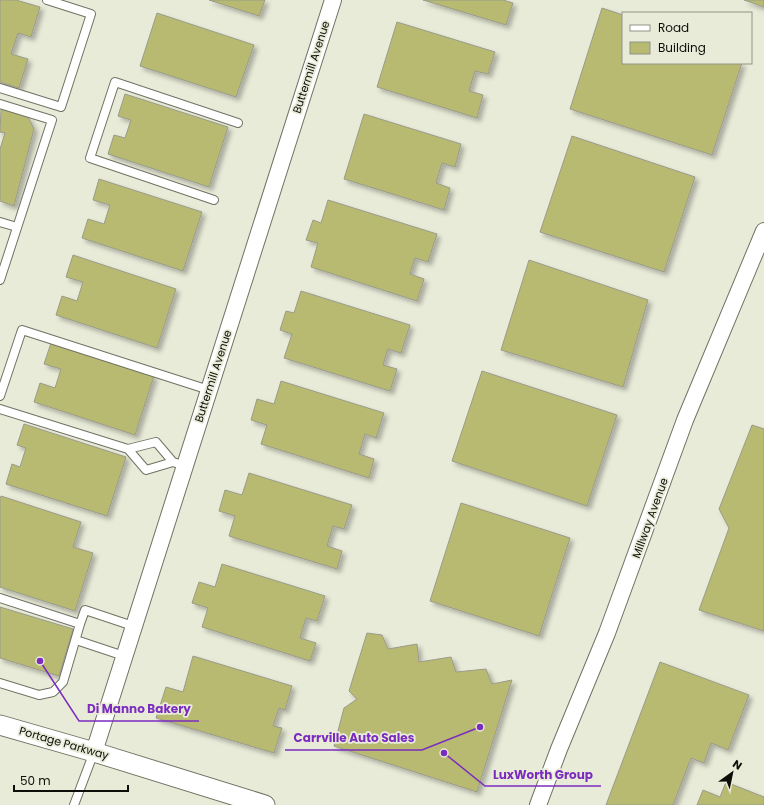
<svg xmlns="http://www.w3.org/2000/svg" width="764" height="805" font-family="Poppins,sans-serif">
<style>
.building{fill:#b7ba70;stroke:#9a9b8b;filter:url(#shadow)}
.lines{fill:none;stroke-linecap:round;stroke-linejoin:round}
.service-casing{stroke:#717263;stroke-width:10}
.minor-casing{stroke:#717263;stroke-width:18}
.tertiary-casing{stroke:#717263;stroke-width:21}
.service{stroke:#fff;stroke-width:8}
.minor{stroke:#fff;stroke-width:16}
.tertiary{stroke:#fff;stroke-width:19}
.labels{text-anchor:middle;stroke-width:3.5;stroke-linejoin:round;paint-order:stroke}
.street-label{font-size:11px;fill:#0e0e08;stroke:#e9ebd9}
.leader{fill:none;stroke:#7b2cbf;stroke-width:1.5}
.callout-dot{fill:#7b2cbf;stroke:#e9ebd9;stroke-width:1.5}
.callout-label{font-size:12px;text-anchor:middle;font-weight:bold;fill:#7b2cbf;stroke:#e9ebd9;stroke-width:3.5;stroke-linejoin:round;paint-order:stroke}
</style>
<defs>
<filter id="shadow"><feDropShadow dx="3.5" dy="3.5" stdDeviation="2" flood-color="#0004"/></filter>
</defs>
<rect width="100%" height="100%" fill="#e9ebd9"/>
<path class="building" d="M0 0H16L40 7 31 37 18 33 11 54 28 59 19 88 0 82Z
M209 0H265L259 16Z
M423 0H503L513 3 506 25Z
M744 0H764V7Z
M602 8 623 15V63H742L712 155 570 109Z
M157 13 254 45 236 97 140 66Z
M397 22 495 52 488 74 475 71 469 91 483 95 477 118 377 87Z
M125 94 228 127 209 187 108 154 114 135 125 138 131 120 118 116Z
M1 109 28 117 34 129 14 206 0 201V149L5 133 0 132Z
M364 114 461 144 455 167 442 163 436 183 450 188 444 210 344 179Z
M572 136 695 177 664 272 540 232Z
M99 179 202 212 183 271 82 238 88 219 104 224 110 205 93 200Z
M328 200 437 234 428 262 415 258 410 274 424 279 417 301 311 267 318 243 306 240 313 220 321 223Z
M73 255 176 289 157 348 56 315 62 296 77 301 83 282 66 277Z
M529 260 648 300 623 387 501 350Z
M301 291 410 325 401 353 388 349 383 365 397 369 390 391 284 358 292 334 280 330 286 311 294 313Z
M51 343 154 376 135 435 34 402 40 383 55 388 61 369 44 364Z
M482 371 617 415 587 506 452 461Z
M281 381 384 413 376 438 365 434 359 454 374 459 369 478 261 444 267 425 251 420 257 399 274 404Z
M24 424 126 457 107 516 6 484 12 464 20 467 26 448 17 445Z
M752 425 764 429V631L699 610 729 528 719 509Z
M249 473 352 505 344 529 333 526 327 546 342 551 337 569 229 536 235 516 219 511 225 490 242 495Z
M1 496 81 522 73 547 93 553 75 611 0 587V498Z
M461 503 570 538 539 636 430 601Z
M222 564 325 596 317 621 306 618 300 638 316 643 310 661 202 627 208 608 192 603 199 582 215 587Z
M0 607 73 629 59 676 0 658Z
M367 633 382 635 388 649 417 644 419 662 451 657 456 672 486 669 492 684 512 680 477 792 334 746 344 708 357 699 349 691Z
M193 656 292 686 285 710 279 708 273 726 282 728 274 753 156 718 166 687 183 692Z
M660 662 749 695 728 750 711 743 704 763 691 758 673 805H606Z
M726 782 764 797V805H697L703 790 720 797Z"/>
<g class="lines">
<defs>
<path id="service" d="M0 88 61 107 91 14 47 0
M0 104 52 120 0 280
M214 200 90 158 115 82 238 123
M0 222 17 227
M0 396 22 330 209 390
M0 409 128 449
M173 462 146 470 128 449 156 442 173 462 185 466
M0 598 80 624 85 610 133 626
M76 640 124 656
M0 683 39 695 53 692 63 682 80 624
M74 805 94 752"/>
<path id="minor" d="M94 752 333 0
M538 805 559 749 607 633 685 420 764 231"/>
<path id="tertiary" d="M0 725 94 752 265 805"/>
</defs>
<use href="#service" class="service-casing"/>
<use href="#minor" class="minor-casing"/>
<use href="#tertiary" class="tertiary-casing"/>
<use href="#service" class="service"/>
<use href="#minor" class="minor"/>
<use href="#tertiary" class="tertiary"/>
</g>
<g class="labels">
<g class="street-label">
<text transform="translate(311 67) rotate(-72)" y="4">Buttermill Avenue</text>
<text transform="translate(213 376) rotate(-72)" y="4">Buttermill Avenue</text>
<text transform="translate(650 518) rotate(-70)" y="4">Millway Avenue</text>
<text transform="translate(64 743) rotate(16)" y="4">Portage Parkway</text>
</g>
</g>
<path class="leader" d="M40 661L79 721H199M480 727L422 750H285M444 753L485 786H601"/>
<g class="callout-dot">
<circle cx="40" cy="661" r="4"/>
<circle cx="480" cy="727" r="4"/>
<circle cx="444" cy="753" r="4"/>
</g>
<g class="callout-label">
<text x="139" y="713">Di Manno Bakery</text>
<text x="354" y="742">Carrville Auto Sales</text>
<text x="543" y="779">LuxWorth Group</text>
</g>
<rect x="622" y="12" width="130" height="52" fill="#e9ebd9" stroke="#919385"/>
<rect x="630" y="25" width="20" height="6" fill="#ffffff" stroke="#919385"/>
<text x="658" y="32" font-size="12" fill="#0e0e08">Road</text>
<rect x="630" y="42" width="20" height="12" fill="#b7ba70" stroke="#919385"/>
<text x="658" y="52" font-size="12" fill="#0e0e08">Building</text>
<g transform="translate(732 773) rotate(33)" stroke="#e9ebd9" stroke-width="3" paint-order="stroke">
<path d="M0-3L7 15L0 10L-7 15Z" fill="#0e0e08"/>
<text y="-6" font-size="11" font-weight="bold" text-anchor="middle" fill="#0e0e08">N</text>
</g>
<path d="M14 785v6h114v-6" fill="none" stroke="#0e0e08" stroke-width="2"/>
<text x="20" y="785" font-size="12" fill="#0e0e08" stroke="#e9ebd9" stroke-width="3" paint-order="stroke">50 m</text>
</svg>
